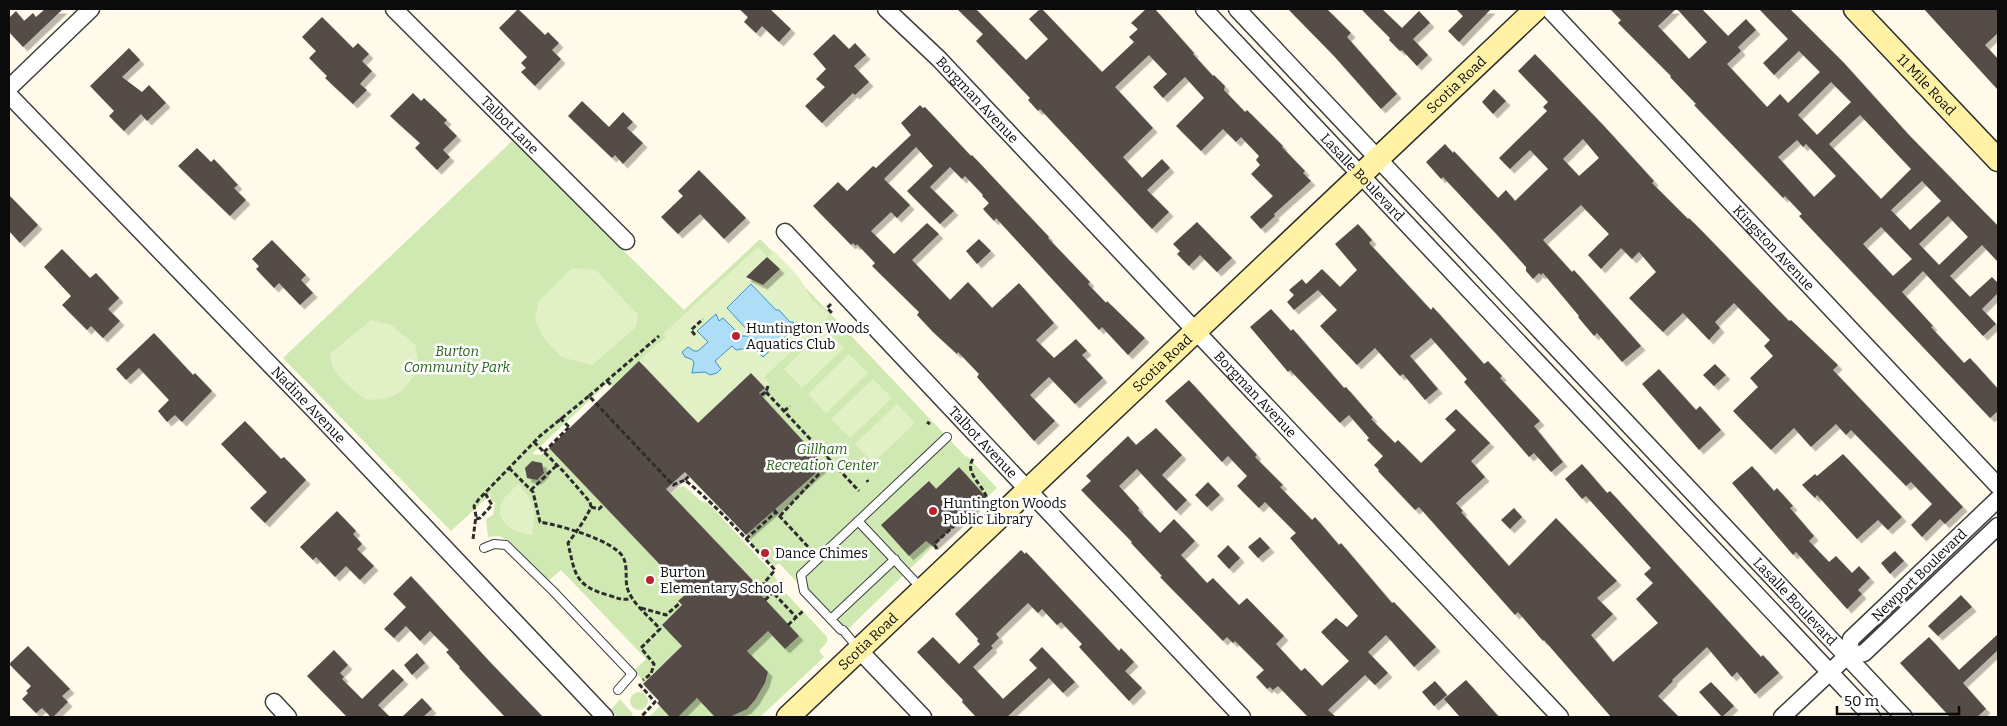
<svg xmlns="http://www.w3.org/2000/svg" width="2007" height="726" font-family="Bitter,serif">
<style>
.green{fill:#d0e9b3}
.pitch{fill:#e2f0c5}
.water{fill:#adddf7;stroke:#3395ce}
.building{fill:#544c47;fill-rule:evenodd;filter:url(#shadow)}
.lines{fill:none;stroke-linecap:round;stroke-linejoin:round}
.lane-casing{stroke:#3e3e3e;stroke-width:10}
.street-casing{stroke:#3e3e3e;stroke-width:19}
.secondary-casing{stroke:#2d2d2d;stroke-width:25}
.path{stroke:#2d2d2d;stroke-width:3;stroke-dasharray:5 2.5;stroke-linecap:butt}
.lane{stroke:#fff;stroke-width:8}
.street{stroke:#fff;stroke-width:16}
.secondary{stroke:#fff2a4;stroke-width:22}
.poi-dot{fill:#bb222e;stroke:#fff;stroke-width:2}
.labels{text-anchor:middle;stroke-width:5;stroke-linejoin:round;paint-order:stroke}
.street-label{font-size:14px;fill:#0b0b0b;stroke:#fff}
.poi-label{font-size:14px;fill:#0b0b0b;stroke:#fff;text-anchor:start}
.park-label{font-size:14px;font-style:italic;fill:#2c621b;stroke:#fff}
</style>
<defs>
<filter id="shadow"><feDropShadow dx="4.5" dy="4.5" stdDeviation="0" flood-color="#0004"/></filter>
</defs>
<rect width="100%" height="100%" fill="#fffae9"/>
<path class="green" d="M512 141 684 310 760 239C775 254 791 268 804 286L966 457 967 456 997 488 987 497 985 496 844 633 779 563 774 567 749 540 752 536 608 383 532 454 541 455 549 448 687 593 678 601 682 606 662 625 682 646 643 684 641 678 634 671 646 659 561 570 548 581 511 542 499 536 488 537 486 519 493 515 495 503 491 500 490 496 492 493 451 531 283 358Z
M684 486 701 501 708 503 772 572 782 589 827 637V642L819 651 824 657 760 717H730C750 709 763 694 768 672L752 667 758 661 747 651 768 631 785 649 799 636 760 594 763 590 671 494 679 487Z
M630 701a9 9 0 1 1 18 0a9 9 0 1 1-18 0Z
M697 698 707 709 713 704 715 707 716 717H678Z
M620 699 632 713 633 717H618L611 710Z
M660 706 671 717H649Z"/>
<path class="pitch" d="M758 247 767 257 774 251 799 277 812 300 830 315 764 377 770 384 759 393 741 383 696 424 695 420 639 361 666 337 663 334Z
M572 268 596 270 638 315 636 327 592 365 561 357 543 337 535 320 538 302Z
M371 320 391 325 415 344 419 368C404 391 394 403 365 399 352 387 328 373 331 353Z
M826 329 844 348 802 388 784 369Z
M849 354 868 373 826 413 808 394Z
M873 379 892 398 850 438 831 419Z
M897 404 915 423 873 463 855 444Z
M518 484C535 502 536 511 532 535 516 533 493 523 502 502 505 495 513 490 518 484Z"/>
<path class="water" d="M751 284 776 310H779L790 322H793L797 326 763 357 753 347 736 350 732 346 715 361 721 369 717 373 710 375 705 372 692 373 694 362 691 359 685 357 682 352 688 347 694 351H698L708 342 697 331 716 314 719 321 723 318 741 336H749L751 334 727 308Z"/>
<path class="building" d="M45 9H63L23 47 9 32V18L16 11 24 21 33 13 36 17Z
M518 9 545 35 548 32 559 43 552 50 561 59 535 86 521 72 526 68 521 63 527 57 499 28Z
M739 9H770L791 29 779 42 762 26 756 33 744 22 748 17Z
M957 9H976L1026 60 1048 39 1029 19 1040 9H1042L1102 72 1134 42 1129 37 1138 29 1131 23 1146 9H1155L1194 53 1193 54 1213 76 1214 75 1225 86 1224 90 1245 112 1247 110 1283 146 1282 147 1305 171 1303 173 1311 181 1274 214 1275 216 1261 229 1250 217 1273 196 1251 174 1260 165 1256 160 1259 156 1241 137 1236 142 1223 129 1201 151 1176 126 1204 98 1185 77 1163 98 1153 87 1167 74 1149 55 1115 87 1153 128 1123 157 1142 178 1162 159 1170 168 1147 190 1169 212 1152 229 1040 109 1038 111 1028 100 1030 98 976 41 983 34Z
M1288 9H1327L1351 33 1347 37 1397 94 1381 109 1334 56Z
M1361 9H1382L1402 28 1419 11 1430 23 1413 39 1428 55 1417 66 1402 50 1400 51 1389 40 1390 38Z
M1456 9H1491L1459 42 1448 31 1463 16Z
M1610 9H1676L1658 26 1689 59 1707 42 1677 9H1702L1728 36 1746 19 1756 30 1738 47 1741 51 1727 64 1767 107 1780 94 1788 103 1820 72 1799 51 1774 75 1763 63 1788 39 1759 9H1790L1844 63 1908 134 1998 226V262L1982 245 1950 276 1970 297 1992 277 1998 283V293L1982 309 1996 324 1983 336 1923 271 1902 292 1933 326 1931 327 1964 363 1970 358 1998 389V411L1990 418 1799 216 1802 214 1785 196 1783 198 1694 105 1696 104 1670 77 1671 76 1618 23 1621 20ZM1831 82 1851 102 1817 135 1798 115ZM1860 115 1911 169 1881 199 1829 144ZM1797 140 1803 147 1806 144 1836 176 1814 197 1778 157ZM1922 181 1941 201 1910 230 1891 210ZM1948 216 1968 237 1939 265 1919 244ZM1881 227 1912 259 1893 276 1863 244Z
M1924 9H1998V33L1985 45 1998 59V90Z
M322 17 353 48 358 43 369 54 362 61 372 71 360 84 367 90 353 104 325 78 327 76 309 58 316 51 302 37Z
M834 34 849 49 855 43 866 55 854 66 869 82 855 95 853 93 822 123 805 106 825 87 816 79 826 69 813 54Z
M129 48 140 60 122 77 142 92 149 85 166 103 147 121 141 114 124 131 109 116 114 111 90 86Z
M1535 54 1604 126 1654 181 1652 183 1688 219 1689 218 1702 231 1789 321 1791 320 1838 365 1833 370 1963 507 1945 524 1940 519 1922 537 1911 525 1932 504 1911 482 1906 486 1851 430 1846 435 1836 424 1811 447 1794 428 1771 450 1733 411 1758 387 1750 378 1773 356 1764 346 1770 340 1734 303 1715 322 1720 328 1709 340 1683 313 1663 332 1629 298 1656 272 1639 252 1632 259 1621 248 1601 269 1588 255 1609 234 1581 205 1543 240 1572 272 1574 270 1641 346 1622 362 1597 333 1594 336 1578 317 1579 316 1543 273 1541 275 1539 273 1533 279 1526 271V267L1500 238 1443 177 1441 179 1426 162 1445 144 1453 153 1454 151 1498 198 1506 190 1515 201 1548 169 1530 150 1510 169 1499 158 1547 111 1543 107 1548 102 1518 71ZM1583 139 1599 158 1579 176 1563 159Z
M1494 89 1506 101 1493 114 1482 102Z
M413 93 421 101 424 98 447 120 444 123 457 136 443 150 450 157 437 170 415 148 420 143 390 116Z
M582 101 609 127 623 112 633 122 627 128 643 143 623 164 615 155 612 158 568 116Z
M920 105 923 108 925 107 971 156 972 155 1049 237 1048 238 1090 282 1088 284 1106 303 1107 301 1145 338 1128 355 1102 327 1099 330 996 218 994 221 983 209 989 203 982 196 983 195 965 176 962 179 950 167 930 187 954 211 940 224 907 191 933 166 916 147 884 179 910 205 897 218 891 212 871 231 894 254 927 223 939 234 912 260 950 300 968 282 992 308 1019 283 1054 323 1036 340 1054 358 1076 339 1087 351 1082 355 1103 378 1075 404 1049 377 1030 395 1055 421 1034 441 977 377 979 374 958 352 957 354 933 332 917 315 919 312 872 266 875 263 857 244 856 246 853 243 851 245 813 206 838 182 847 191 873 166 876 168 911 135 901 123Z
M197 148 211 162 214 159 238 185 234 188 246 200 230 216 178 166Z
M699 170 746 218 724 239 700 214 678 234 661 217 683 196 678 191Z
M9 195 38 225 20 243 9 231Z
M1197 222 1232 258 1217 272 1200 255 1189 266 1177 254 1180 251 1173 244Z
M1358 224 1372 240 1369 243 1431 310 1433 307 1484 364 1488 361 1502 376 1500 378 1540 421 1534 426 1563 462 1551 472 1534 453 1529 457 1464 382 1467 379 1431 338 1410 356 1438 389 1425 400 1403 374 1400 376 1375 348 1357 365 1320 326 1337 310 1318 290 1294 310 1287 302 1294 295 1289 290 1302 279 1306 284 1322 269 1340 287 1357 270 1335 244Z
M979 239 991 251 977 264 966 251Z
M272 240 306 275 301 280 313 293 300 305 279 283 274 288 256 269 259 266 252 259Z
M62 249 90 278 96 273 119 298 108 309 120 321 103 338 91 326 87 330 62 305 71 296 44 267Z
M767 257 780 269 763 285 746 277Z
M1271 309 1291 331 1293 329 1344 388 1346 387 1373 418 1371 419 1395 443 1398 440 1421 463 1456 430 1445 419 1456 409 1490 443 1471 461 1485 477 1456 503 1463 511 1461 512 1509 566 1556 518 1617 581 1597 598 1613 614 1591 635 1613 662 1658 623 1636 599 1653 583 1644 574 1651 568 1586 496 1582 499 1565 479 1582 464 1607 493 1610 491 1761 657 1763 655 1779 673 1755 694 1737 672 1732 677 1707 647 1672 680 1673 681 1658 696 1679 717H1611L1544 640 1543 641 1518 612 1515 615 1419 507 1415 510 1378 471 1379 470 1374 465 1383 456 1367 440 1369 438 1349 415 1340 423 1290 370 1288 372 1250 327Z
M154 333 193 375 195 373 212 391 182 422 175 415 167 422 158 411 169 400 139 368 126 380 116 369Z
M639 361 698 423 751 373 765 388 759 393 825 465 746 535 685 472 666 489 763 591 760 594 799 636 785 649 768 631 747 651 768 672 765 683 755 700 747 709 730 717H715L697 698 678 717H670L657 703 659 701 643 684 682 646 662 625 682 605 678 601 687 593 549 448Z
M1715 364 1726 375 1714 386 1703 375Z
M1659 369 1696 410 1700 406 1721 430 1699 450 1642 384Z
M1189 380 1257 455 1255 457 1283 485 1280 487 1312 520 1315 517 1339 545 1341 543 1392 603 1394 602 1436 647 1414 667 1386 635 1368 652 1388 673 1375 685 1365 675 1328 710 1336 717H1308L1278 686 1273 690 1270 687 1267 689 1256 677 1264 670 1235 641 1233 643 1227 637 1223 641 1160 577 1162 576 1131 543 1132 542 1081 490 1091 481 1086 476 1128 436 1136 445 1156 428 1182 455 1162 475 1187 500 1176 511 1137 469 1119 486 1139 508 1138 510 1160 533 1174 519 1195 541 1181 555 1207 583 1213 578 1239 605 1247 598 1284 636 1276 644 1301 671 1305 668 1322 686 1349 661 1321 632 1336 618 1347 627 1358 616 1290 538 1296 533 1265 502 1259 508 1237 486 1247 476 1228 456 1222 462 1165 401Z
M245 421 281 459 284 457 306 480 265 523 250 508 267 492 221 444Z
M1843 454 1902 517 1888 530 1878 520 1857 539 1817 495 1815 498 1802 485 1815 474 1817 476Z
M532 461 542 463 544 473 537 480 527 478 525 468Z
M1752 466 1774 491 1777 488 1793 506 1790 508 1814 536 1809 541 1829 562 1836 556 1852 573 1859 566 1870 578 1858 590 1862 594 1847 609 1796 552 1793 555 1732 483Z
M959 467 986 497 933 546 926 541 909 556 881 525 929 481 936 489Z
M1208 482 1220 495 1207 507 1195 495Z
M1514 508 1522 517 1510 529 1501 520Z
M337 511 356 531 353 534 362 544 357 549 374 566 360 580 346 566 335 577 316 557 313 560 300 547Z
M1260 537 1270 548 1258 558 1248 547Z
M1228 545 1240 558 1229 569 1217 556Z
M1021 550 1025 554 1026 552 1119 651 1121 648 1134 662 1125 671 1142 688 1129 701 1079 647 1082 644 1061 622 1057 625 1042 609 1038 613 1028 603 996 634 999 638 991 646 993 648 973 667 1003 699 1037 668 1029 660 1042 647 1075 682 1063 693 1049 678 1007 717H976L962 702 963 700 917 652 933 637 959 664 980 644 977 641 978 639 955 614Z
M1895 551 1904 561 1890 574 1881 563Z
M411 576 489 661 543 717H505L459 668 460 667 446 652 449 650 430 631 420 641 406 626 394 638 384 629 406 607 393 594Z
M1961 595 1972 607 1938 636 1928 626Z
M1998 634V650L1963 683 1986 709 1977 717H1950L1900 663 1929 637 1959 670Z
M28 646 70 689 62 696 68 702 53 717H51L42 708 36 713 22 699 28 693 26 691 31 686 9 664Z
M334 650 348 665 340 673 344 677 342 679 362 699 393 669 404 680 378 705 390 717H347L307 676Z
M417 653 425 663 412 675 404 665Z
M1466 680 1499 717H1460L1444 699Z
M1435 681 1447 695 1434 706 1422 692Z
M1711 682 1734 706 1722 717 1699 692Z
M422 698 432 709 423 717H402Z"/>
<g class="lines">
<defs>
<path id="lane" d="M858 521 922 589
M484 548 494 544 506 545 553 591 632 674 618 690
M831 619 895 559
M857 647 843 630H841L804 591 801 575 947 437"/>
<g id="street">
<path id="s1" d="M394 9 626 241"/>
<path id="s2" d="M886 9 939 59 1560 717"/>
<path id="s3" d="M1204 9 1872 717"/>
<path id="s4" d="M1237 9 1904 717"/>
<path id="s5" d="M1549 9 1998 486"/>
<path d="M9 88 91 9"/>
<path id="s6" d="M9 95 314 410 605 717"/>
<path id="s7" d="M785 232 1242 717"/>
<path d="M1998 499 1851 639 1847 656 1864 653 1998 526"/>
<path d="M859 650 923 717"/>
<path d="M274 702 288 717"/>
<path d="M1782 717 1847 656"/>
</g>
<g id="secondary">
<path id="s8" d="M1855 9 1998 160"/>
<path id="s9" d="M788 717 1536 9"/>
</g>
</defs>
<use href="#lane" class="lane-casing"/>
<use href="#street" class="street-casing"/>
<use href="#secondary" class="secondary-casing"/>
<path class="path" d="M831 304 827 308 832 313
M695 335 691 330 703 319
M607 381 612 386
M766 392 859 491
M761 395 766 392 768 386
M589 396 659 336
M784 411 790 406
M560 418 570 428
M927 422 930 424
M534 442 564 472 590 502 591 507C585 520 577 531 568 543 575 574 575 586 608 595 617 598 623 601 632 598
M544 452 569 427
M826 457 833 451
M973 459C963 473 986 487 987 500
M509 468 533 492 540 522C559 525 613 540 623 557 628 566 625 578 627 587 631 603 650 617 660 629L641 648 654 664 651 674 643 680
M685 480 689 476
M867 480 868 482
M531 490 557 465
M591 507 599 509 603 505
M774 510 811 550
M780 516 831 461
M476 519 480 518 492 505 485 493
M473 539 476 516 474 506 479 499 540 436 589 396 673 485 685 480C718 507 746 539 775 570L764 583 796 617
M746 539 776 512
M937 549 934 544 955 525
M765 600 782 584
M641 608 666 615 680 603
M788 625 804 610
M639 684 655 702 641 717"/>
<use href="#lane" class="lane"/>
<use href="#street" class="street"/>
<use href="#secondary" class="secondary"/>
</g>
<g class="poi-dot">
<circle cx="736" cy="336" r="5"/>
<circle cx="933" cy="511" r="5"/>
<circle cx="765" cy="553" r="5"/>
<circle cx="650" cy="580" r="5"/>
</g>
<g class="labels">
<g class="street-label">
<text dy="5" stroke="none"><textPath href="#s9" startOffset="920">Scotia Road</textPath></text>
<text dy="5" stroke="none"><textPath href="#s8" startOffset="104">11 Mile Road</textPath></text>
<text dy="5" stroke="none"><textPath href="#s2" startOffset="129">Borgman Avenue</textPath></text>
<text dy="5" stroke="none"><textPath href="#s1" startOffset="164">Talbot Lane</textPath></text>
<text dy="5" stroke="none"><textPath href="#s3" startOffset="231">Lasalle Boulevard</textPath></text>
<text dy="5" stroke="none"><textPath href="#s5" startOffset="328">Kingston Avenue</textPath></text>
<text dy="5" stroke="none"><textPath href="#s9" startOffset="515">Scotia Road</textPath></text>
<text dy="5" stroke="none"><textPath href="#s2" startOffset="534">Borgman Avenue</textPath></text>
<text dy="5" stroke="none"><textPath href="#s6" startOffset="431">Nadine Avenue</textPath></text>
<text dy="5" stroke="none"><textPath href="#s7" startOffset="289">Talbot Avenue</textPath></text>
<text transform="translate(1919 575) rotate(-44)" y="5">Newport Boulevard</text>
<text dy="5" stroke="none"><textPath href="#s4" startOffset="814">Lasalle Boulevard</textPath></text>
<text dy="5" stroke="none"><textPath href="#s9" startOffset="110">Scotia Road</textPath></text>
</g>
<g class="poi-label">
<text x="746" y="333">Huntington Woods<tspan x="746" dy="16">Aquatics Club</tspan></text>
<text x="943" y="508">Huntington Woods<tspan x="943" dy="16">Public Library</tspan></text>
<text x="775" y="558">Dance Chimes</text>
<text x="660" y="577">Burton<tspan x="660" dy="16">Elementary School</tspan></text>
</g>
<g class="park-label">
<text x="457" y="356">Burton<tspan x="457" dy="16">Community Park</tspan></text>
<text x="822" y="454">Gillham<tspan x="822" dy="16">Recreation Center</tspan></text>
</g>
</g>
<rect width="2007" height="726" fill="none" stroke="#0b0b0b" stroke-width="20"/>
<path d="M1837 706v8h122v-8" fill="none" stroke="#0b0b0b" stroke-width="2.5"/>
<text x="1844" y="706" font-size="15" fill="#0b0b0b" stroke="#ffffff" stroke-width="4" paint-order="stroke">50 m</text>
</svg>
